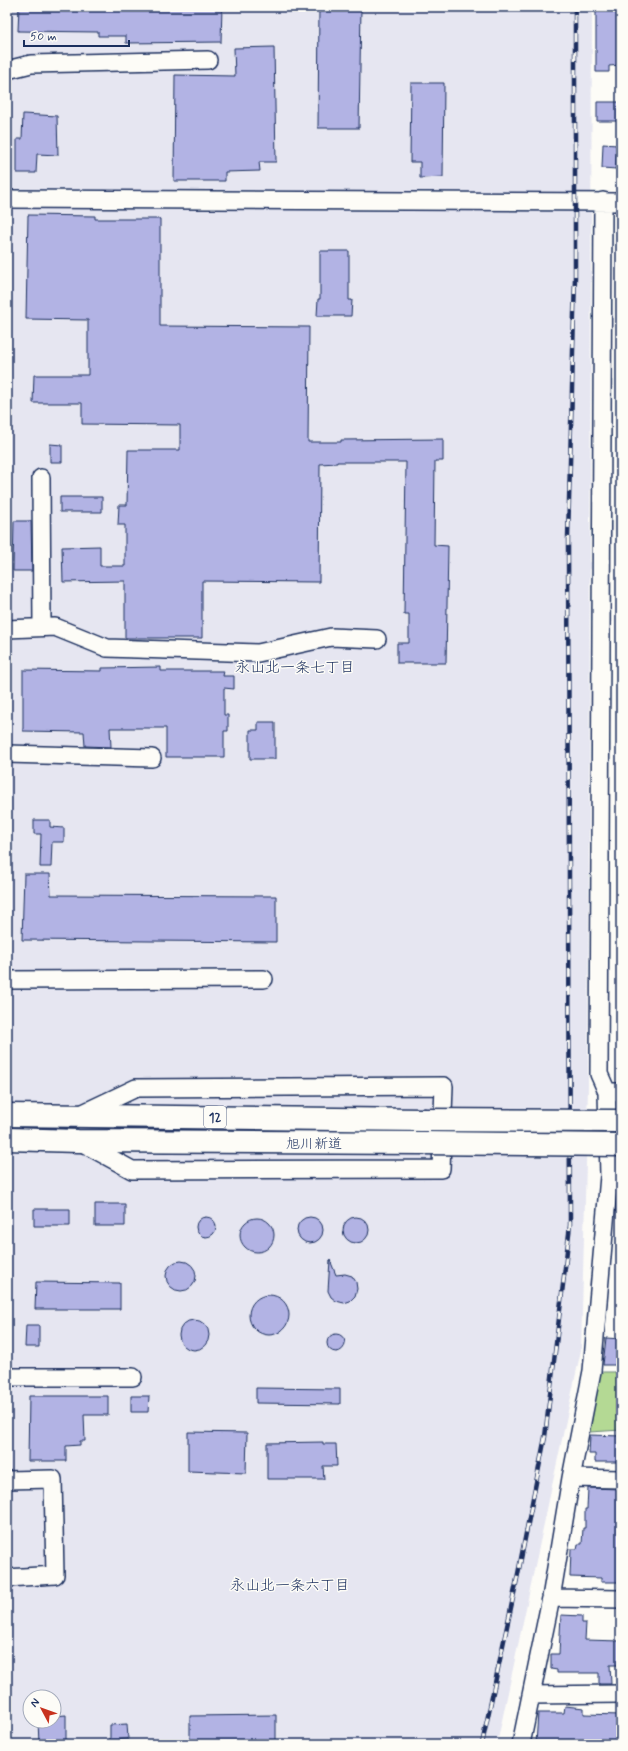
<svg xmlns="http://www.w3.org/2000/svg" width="628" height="1751" font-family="Mynerve,'Klee One',sans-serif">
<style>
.built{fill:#e6e6f1;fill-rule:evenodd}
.green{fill:#b4d994;stroke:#688479}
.building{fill:#b2b3e4;stroke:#1b2f5e}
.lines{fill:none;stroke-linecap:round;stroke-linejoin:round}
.minor-casing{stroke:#1b2f5e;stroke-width:20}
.highway-casing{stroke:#1b2f5e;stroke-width:25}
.minor{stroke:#fdfcf7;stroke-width:17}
.highway{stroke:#fdfcf7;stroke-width:22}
.rail-casing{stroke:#1b2f5e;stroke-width:4.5}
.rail{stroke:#fdfcf7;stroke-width:3;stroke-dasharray:9;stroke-linecap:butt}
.highway-bridge-casing{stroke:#1b2f5e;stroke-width:25;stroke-linecap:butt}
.highway-bridge{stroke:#fdfcf7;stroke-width:22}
.labels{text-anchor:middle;stroke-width:3;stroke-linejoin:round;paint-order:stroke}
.shield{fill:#fdfcf7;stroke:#5f6c8c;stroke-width:1}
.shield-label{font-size:13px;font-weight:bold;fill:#1b2f5e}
.street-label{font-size:14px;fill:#1b2f5e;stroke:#fdfcf7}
.neighbourhood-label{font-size:15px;fill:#1b2f5e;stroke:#fdfcf7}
</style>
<rect width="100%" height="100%" fill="#fdfcf7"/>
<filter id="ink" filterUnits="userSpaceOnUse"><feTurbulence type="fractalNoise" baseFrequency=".025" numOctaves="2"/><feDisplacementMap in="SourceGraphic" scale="8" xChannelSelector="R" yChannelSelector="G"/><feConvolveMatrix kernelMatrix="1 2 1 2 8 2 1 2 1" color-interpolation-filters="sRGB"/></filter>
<g filter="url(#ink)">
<path class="built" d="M7 7H592L588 1088 581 1350 497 1744H7ZM30 1697H54V1721H30Z"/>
<path class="green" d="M599 1372H621V1430L590 1432Z"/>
<path class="building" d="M19 7H222L221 42 126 43V36H98V32L18 31Z
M319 7H361L359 128H318Z
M596 7 621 8V65L609 66V72H596Z
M274 47 276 162H259L260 171 225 172V181H174L175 75 235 76 234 48Z
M411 83H444L443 177 420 178V162H410Z
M597 102H621V121H597Z
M23 114 57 116 58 155 37 154 36 173H17V139H22Z
M603 144 617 145 616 169 602 168Z
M28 215 95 216V219H160V326L309 327 308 442H341V440L443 439V461H435L434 545 448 546 446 663H397V643H409V614H404L406 462H337V463L320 464 319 582 202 581V638H125V581L63 582 62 547 100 546V566H125V525H118L119 505H127L128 450H180V425L82 424V403H33L34 375H88V320L26 319Z
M320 251H349V300H352L351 316H317L318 299H320Z
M50 444 62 445V462H50Z
M60 497H102V512H60Z
M14 521H31L32 571H13Z
M161 667V671H224L223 676H234V689L224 688V715H228V731H224V757H166V728H110L111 747 85 746 84 732 23 731V670L102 671V668Z
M258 722H275V759H250V730H258Z
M34 820H50V827L64 828V842H52L51 867H40L41 834H34Z
M24 874H50L51 895 276 896V942L22 940Z
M95 1204H125V1226H95Z
M34 1209H70V1226H34Z
M196 1227a10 10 0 1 1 20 0a10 10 0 1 1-20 0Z
M343 1230a13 13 0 1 1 26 0a13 13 0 1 1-26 0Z
M297 1230a13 13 0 1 1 26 0a13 13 0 1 1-26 0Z
M240 1235a17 17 0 1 1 34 0a17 17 0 1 1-34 0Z
M330 1260 336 1275 345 1274 352 1276 356 1282 357 1289 355 1296 350 1301 344 1303 336 1301 331 1297 328 1291Z
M166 1276a15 15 0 1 1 30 0a15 15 0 1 1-30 0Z
M36 1282 120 1283V1309H35Z
M249 1315a20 20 0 1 1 40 0a20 20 0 1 1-40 0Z
M179 1335a15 15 0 1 1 30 0a15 15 0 1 1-30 0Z
M26 1325H39V1347H25Z
M327 1343a9 9 0 1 1 18 0a9 9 0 1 1-18 0Z
M606 1338 621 1339V1365H603Z
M256 1388 340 1389V1404L256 1403Z
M29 1396H108V1415H84L85 1441H80V1445L66 1446V1461H28Z
M131 1396H149L148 1412H131Z
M188 1432 247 1433 246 1473 188 1471Z
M590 1435 621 1436 620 1462H595V1454H589Z
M323 1442V1444H336L337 1466H323L324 1479H267V1443Z
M588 1488 621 1489V1582H601V1578L570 1577 571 1549H577L578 1544H582L583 1528H585V1509H587Z
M561 1615 582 1616V1623H586L585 1640 620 1641V1665H610L611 1684H599V1673H557V1670L551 1669V1654H559Z
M565 1706 584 1708V1714L621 1715V1744H536L538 1713H564Z
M66 1715V1744H39L38 1721H54V1716Z
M276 1715V1744H190V1716Z
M127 1724 128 1739 110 1740V1725Z"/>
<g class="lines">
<defs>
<path id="minor" d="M7 70 31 64 208 60
M7 199 621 202
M603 201 599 1074 607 1092
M41 478 42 627
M7 629 55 627 107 648 258 653 331 637 377 639
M7 754 152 758
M7 980 264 979
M79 1141 132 1170 441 1169 444 1086 136 1088 79 1115
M7 1377H133
M571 1478 621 1479
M7 1480 53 1479 55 1575 7 1578
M551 1598 621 1599
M531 1695 621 1694
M521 1744 551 1598 571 1478 592 1371 609 1176 607 1092H621"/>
<path id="highway" d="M7 1115 423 1120
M7 1139 78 1141 422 1143"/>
</defs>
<use href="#minor" class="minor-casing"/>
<use href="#highway" class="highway-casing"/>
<use href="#minor" class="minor"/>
<use href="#highway" class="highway"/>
<defs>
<path id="rail" d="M482 1744 516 1584 545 1437 570 1225 568 538 575 277V7"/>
</defs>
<use href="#rail" class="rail-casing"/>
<use href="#rail" class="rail"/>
<defs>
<path id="highway-bridge" d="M423 1120 621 1121
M422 1143 621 1145"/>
</defs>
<use href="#highway-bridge" class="highway-bridge-casing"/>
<use href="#highway-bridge" class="highway-bridge"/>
</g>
</g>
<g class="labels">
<rect class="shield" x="204" y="1106" width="22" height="22" rx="3"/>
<g class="shield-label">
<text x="215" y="1122">12</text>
</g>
<g class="street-label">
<text x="314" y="1148">旭川新道</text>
</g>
<g class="neighbourhood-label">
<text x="295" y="672">永山北一条七丁目</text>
<text x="290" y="1590">永山北一条六丁目</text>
</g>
</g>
<rect width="628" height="1751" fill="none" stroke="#fdfcf7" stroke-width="24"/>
<rect x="12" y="12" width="604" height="1727" fill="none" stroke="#1b2f5e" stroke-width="1.5" filter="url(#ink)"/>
<g transform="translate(42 1709) rotate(311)"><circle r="19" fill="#fdfcf7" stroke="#a3aaba"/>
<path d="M0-3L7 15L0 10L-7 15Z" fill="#c8321e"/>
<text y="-6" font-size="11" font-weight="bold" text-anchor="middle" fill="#1b2f5e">N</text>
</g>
<path d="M24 40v6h105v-6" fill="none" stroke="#1b2f5e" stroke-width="2"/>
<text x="30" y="40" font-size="12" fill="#1b2f5e" stroke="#fdfcf7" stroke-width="3" paint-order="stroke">50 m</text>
</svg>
